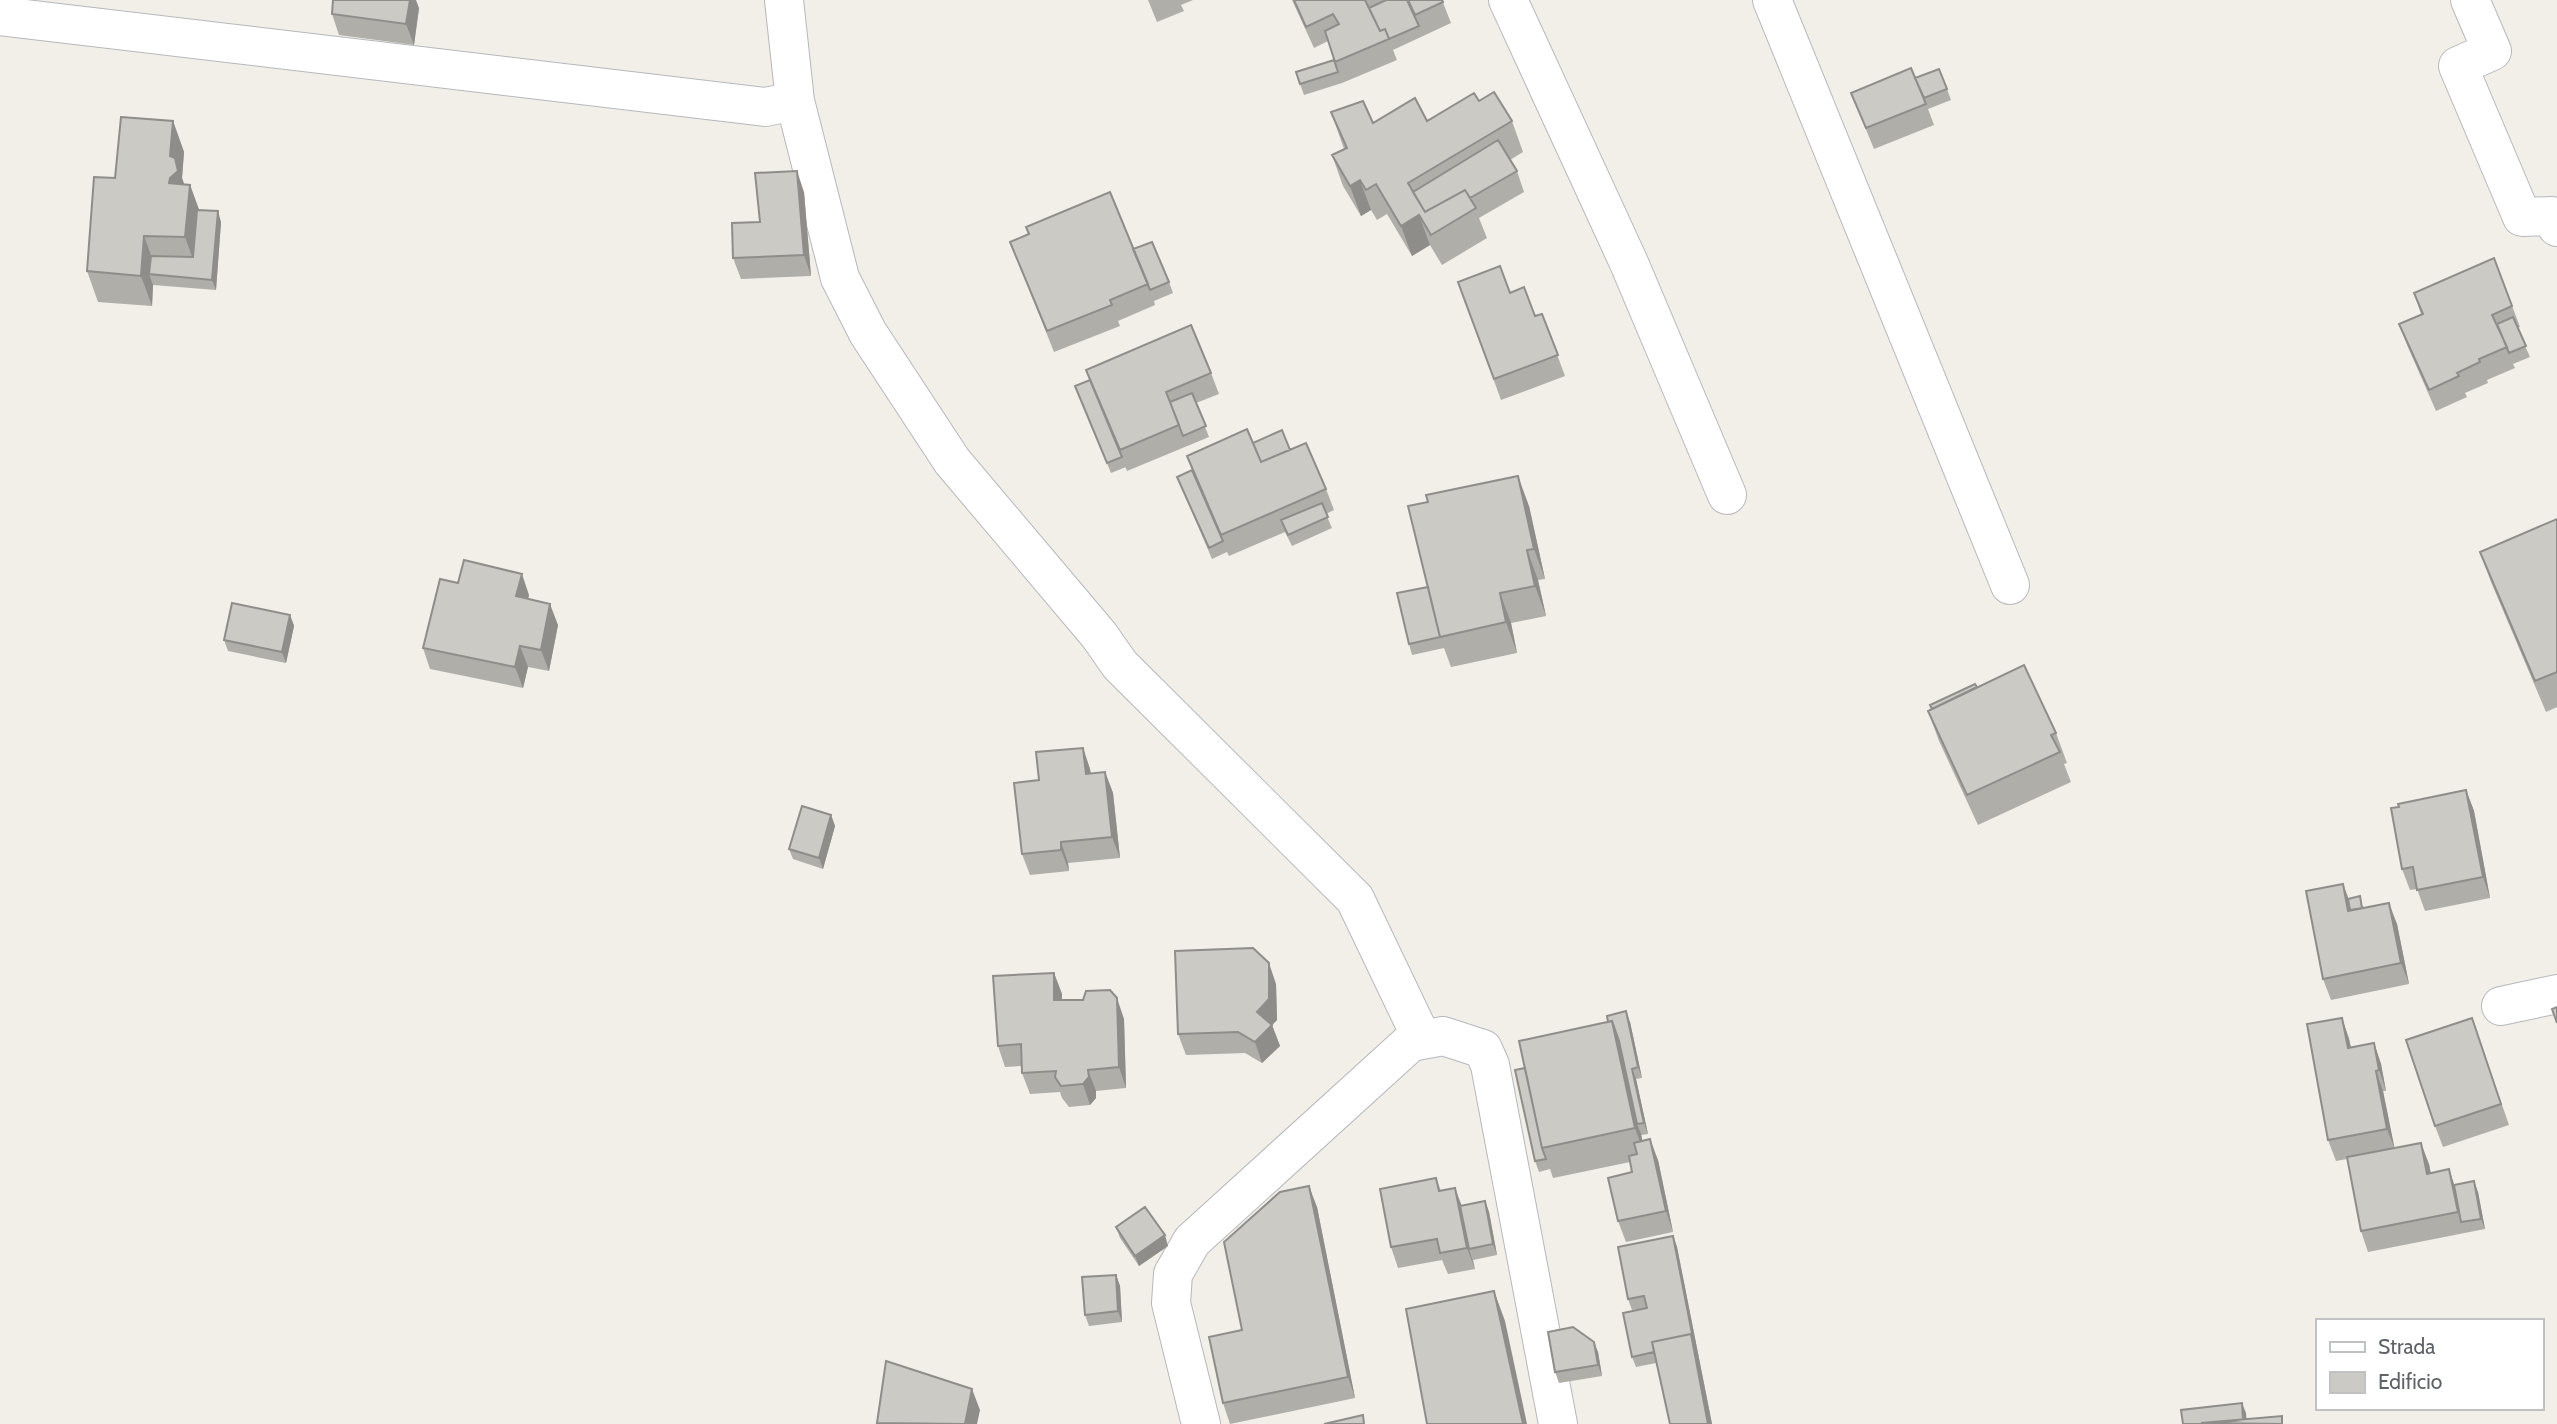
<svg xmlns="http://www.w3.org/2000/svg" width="2557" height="1424" font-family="Cabin,sans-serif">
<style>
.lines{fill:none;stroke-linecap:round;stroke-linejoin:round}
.street-casing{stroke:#b5b8bc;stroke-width:40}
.street{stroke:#fff;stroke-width:38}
.wall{fill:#afaea9}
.shaded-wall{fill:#8f8d8a}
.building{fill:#cccac5;stroke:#8f8d8a;stroke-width:2}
</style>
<rect width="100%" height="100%" fill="#f1efe8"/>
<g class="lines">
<defs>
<path id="street" d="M784 0 795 101 840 278 868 333 952 461 1099 635 1120 665 1355 899 1422 1039
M1508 0 1629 263 1727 495
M1772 0 2010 585
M2470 0 2492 51 2458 66 2522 217 2552 216 2557 227
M0 16 765 107 795 101
M2501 1006 2557 994
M1201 1424 1171 1303 1173 1274 1192 1241 1411 1042 1443 1036 1483 1049 1490 1065 1558 1424"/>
</defs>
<use href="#street" class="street-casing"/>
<use href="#street" class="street"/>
</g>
<path class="wall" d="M1148 0H1193L1181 5 1184 11 1157 22Z
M1292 0H1442L1451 23 1393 50 1397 60 1342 83 1304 95 1300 84 1334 60 1328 41 1314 48Z
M419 8 414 45 339 35 332 14Z
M1915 78 1947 89 1951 100 1928 109 1934 125 1874 149 1851 93Z
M1479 101 1512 121 1523 152 1510 160 1517 171 1524 192 1479 218 1487 238 1442 265 1430 245 1412 256 1387 214 1377 220 1371 210 1361 216 1343 186 1332 155 1344 149 1331 112 1373 123 1427 121Z
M173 121 184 152 182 178 184 184 190 185 199 210 221 222 216 290 153 285 152 306 98 302 87 271 115 178Z
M804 192 811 276 741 279 733 258 760 222Z
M1029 234 1133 249 1169 282 1173 293 1154 301 1155 305 1118 321 1120 326 1054 352 1010 242Z
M2494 258 2520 327 2517 328 2530 357 2513 364 2515 368 2487 380 2488 383 2465 393 2467 397 2436 411 2407 345 2399 324 2421 314 2414 293Z
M1458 282 1510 293 1535 316 1542 314 1565 376 1501 400Z
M1211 373 1219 394 1196 403 1209 437 1127 471 1124 464 1126 467 1111 473 1075 386Z
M1253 443 1290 450 1326 489 1334 510 1326 514 1332 528 1292 546 1285 532 1229 556 1227 552 1212 559 1177 477 1192 470 1187 456Z
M1529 506 1545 579 1538 580 1546 616 1511 623 1517 653 1451 667 1444 648 1412 655 1409 644 1428 587Z
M2557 519V707L2546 712 2491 582 2480 552Z
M458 583 529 595 528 599 558 625 549 671 528 667 523 688 430 669 423 648Z
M290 615 294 626 286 663 228 651 224 640Z
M1977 687 2056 733 2067 763 2064 764 2071 782 1978 825 1939 741 1928 711Z
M1083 748 1090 769 1091 774 1105 772 1113 793 1120 858 1068 863 1069 871 1030 875 1022 854 1039 780Z
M2466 790 2474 811 2490 898 2425 911 2417 889 2410 890 2402 869Z
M831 815 835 826 823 869 793 859 789 849Z
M2349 899 2397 924 2409 984 2331 1000 2323 979Z
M1054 973 1062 994V1000L1124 1019 1126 1088 1096 1091V1098L1090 1105 1069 1107 1062 1098 1060 1092 1030 1094 1022 1073V1066L1005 1067 998 1046Z
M1276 984 1277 1020 1272 1025 1280 1046 1262 1063 1245 1053 1186 1055 1178 1034Z
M2342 1018 2349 1039 2351 1047 2374 1043 2381 1064 2386 1091H2383L2394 1148 2429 1164 2431 1173 2449 1169 2454 1185 2478 1192 2485 1229 2368 1252 2361 1231 2347 1159 2336 1161 2328 1140Z
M2472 1018 2509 1125 2443 1147 2435 1126Z
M1630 1022 1642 1078 1636 1079 1648 1134 1641 1135V1134L1642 1141 1658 1160 1673 1232 1626 1242 1618 1221 1632 1172 1630 1162 1553 1178 1550 1169 1539 1172 1535 1161 1525 1068Z
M1436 1178 1441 1191 1462 1206 1485 1201 1489 1212 1497 1255 1473 1260V1259L1475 1269 1448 1274 1442 1260 1398 1268 1391 1247Z
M1317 1207 1355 1398 1230 1424 1223 1403 1242 1330Z
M1116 1227 1168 1246 1139 1266 1120 1238Z
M1673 1236 1677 1247 1712 1424H1670L1656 1363 1636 1367 1632 1357 1647 1308 1632 1310 1628 1299Z
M1116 1275 1120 1286 1122 1322 1089 1326 1085 1315Z
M1598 1352 1602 1376 1559 1383 1555 1372Z"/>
<path class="shaded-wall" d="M410 0H416L419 8 414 45 406 24Z
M173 121 184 152 182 178 186 189 190 185 201 215 196 268 185 237 169 183 170 156Z
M797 171 804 192 811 276 804 255Z
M1360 180 1371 210 1361 216 1350 186Z
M218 211 221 222 216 290 212 280Z
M1419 215 1430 245 1412 256 1401 226Z
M144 236 155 266 149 274 153 285 152 306 141 276Z
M1518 476 1529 506 1545 579 1534 549Z
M1527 550 1538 580 1546 616 1535 586Z
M522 574 529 595 523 617 516 596Z
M1500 593 1511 623 1517 653 1506 622Z
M550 604 558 625 549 671 541 650Z
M290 615 294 626 286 663 282 652Z
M520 646 528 667 523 688 515 667Z
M1083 748 1090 769 1093 795 1086 774Z
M1105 772 1113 793 1120 858 1112 837Z
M2466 790 2474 811 2490 898 2483 877Z
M831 815 835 826 823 869 819 858Z
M1061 842 1068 863 1069 871 1061 850Z
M2343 884 2351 905 2354 921 2348 911Z
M2389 903 2397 924 2409 984 2401 963Z
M1269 963 1276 984 1277 1020 1264 1033 1257 1012Z
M1054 973 1062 994 1061 1021 1054 1000Z
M1117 998 1124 1019 1126 1088 1119 1067Z
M1626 1011 1630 1022 1642 1078 1638 1067Z
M2342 1018 2349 1039 2355 1069 2348 1048Z
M1612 1021 1623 1052 1637 1124 1641 1134 1646 1159 1635 1128Z
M1272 1025 1280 1046 1262 1063 1255 1042Z
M2374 1043 2381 1064 2386 1091 2379 1070Z
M1632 1069 1636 1079 1648 1134 1644 1123Z
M1088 1070 1096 1091V1098L1090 1105 1083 1084Z
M2376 1071 2383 1091 2395 1150 2387 1129Z
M1650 1139 1658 1160 1673 1232 1666 1211Z
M2421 1143 2429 1164 2434 1195 2427 1174Z
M2449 1169 2456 1190 2461 1222 2458 1212Z
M2474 1181 2478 1192 2485 1229 2481 1219Z
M1309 1186 1317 1207 1355 1398 1348 1377Z
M1455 1188 1463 1209 1469 1249 1475 1269 1467 1248Z
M1485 1201 1489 1212 1497 1255 1493 1244Z
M1165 1235 1168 1246 1139 1266 1135 1256Z
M1673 1236 1677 1247 1712 1424H1708Z
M1116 1275 1120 1286 1122 1322 1118 1311Z
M1494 1291 1505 1321 1527 1424H1523Z
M1594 1342 1598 1352 1602 1376 1598 1365Z
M972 1389 980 1410 977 1424H965Z
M2242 1403 2246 1413 2247 1424H2244Z"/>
<path class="building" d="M333 0H410L406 24 332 14Z
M1294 0H1365L1380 31 1385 29 1389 39 1335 62 1325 31 1339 24 1333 14 1306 27Z
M1386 0H1407L1419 26 1389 39 1385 29 1380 31 1369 8Z
M1408 0H1442L1443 2 1415 15Z
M1334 60 1338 72 1300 84 1296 72Z
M1911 68 1926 104 1866 128 1851 93Z
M1939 69 1947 89 1924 98 1915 78Z
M1494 92 1512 121 1408 183 1425 212 1465 190 1476 208 1431 235 1419 215 1401 226 1376 184 1366 190 1360 180 1350 186 1332 155 1347 148 1331 112 1363 101 1373 123 1415 98 1427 121 1474 93 1479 101Z
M121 117 173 121 170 156 175 158 178 171 170 178 169 183 190 185 185 237 144 236 141 276 87 271 94 177 115 178Z
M1498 140 1517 171 1470 198 1465 190 1425 212 1413 192Z
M797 171 804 255 733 258 732 223 760 222 755 173Z
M1110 192 1148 284 1110 300 1112 305 1047 331 1010 242 1029 234 1026 227Z
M197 210 218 211 212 280 149 274 151 256 193 257Z
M1152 242 1169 282 1150 290 1133 249Z
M2494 258 2512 306 2492 315 2507 347 2479 359 2480 362 2457 373 2459 376 2429 390 2399 324 2423 314 2414 293Z
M1500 266 1510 293 1524 287 1535 316 1542 314 1558 355 1494 379 1458 282Z
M2513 317 2526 346 2509 353 2497 324Z
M1191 325 1211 373 1166 392 1179 425 1120 450 1086 370Z
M1090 380 1122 457 1107 463 1075 386Z
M1192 393 1206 426 1183 436 1170 402Z
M1247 429 1261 462 1306 443 1326 489 1221 535 1187 456Z
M1282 430 1290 450 1261 462 1253 443Z
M1192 470 1223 541 1209 548 1177 477Z
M1518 476 1534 549 1527 550 1535 586 1500 593 1506 622 1440 637 1408 506 1428 502 1426 495Z
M1322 503 1328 517 1288 535 1281 520Z
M2557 519V672L2535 681 2480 552Z
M464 560 522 574 516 596 550 604 541 650 520 646 515 667 423 648 440 579 458 583Z
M1428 587 1440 637 1409 644 1397 593Z
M232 603 290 615 282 652 224 640Z
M2024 665 2056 733 2051 735 2060 752 1967 795 1928 711Z
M1975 684 1977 687 1932 709 1930 705Z
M1083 748 1086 774 1105 772 1112 837 1061 842V850L1022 854 1014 783 1039 780 1036 752Z
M2466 790 2483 877 2417 890 2413 867 2402 869 2391 808 2399 807 2398 804Z
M802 806 831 815 819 858 789 849Z
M2343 884 2348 911 2389 903 2401 963 2323 979 2306 891Z
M2360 896 2362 908 2350 910 2348 899Z
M1253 948 1269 963V999L1257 1012 1272 1025 1255 1042 1238 1032 1178 1034 1175 951Z
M1054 973V1000H1083L1086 991 1110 990 1117 998 1119 1067 1088 1070 1089 1077 1083 1084 1061 1086 1055 1077 1056 1071 1022 1073 1021 1044 998 1046 993 976Z
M2557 1007V1023L2552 1009Z
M1626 1011 1638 1067 1632 1069 1644 1123 1637 1124 1619 1041 1612 1021 1608 1022 1607 1016Z
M2342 1018 2348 1048 2374 1043 2379 1070 2376 1071 2387 1129 2328 1140 2307 1024Z
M2472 1018 2501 1104 2435 1126 2406 1040Z
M1612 1021 1635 1128 1542 1148 1519 1041Z
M1525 1068 1542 1148 1546 1159 1535 1161 1515 1070Z
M1650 1139 1666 1211 1618 1221 1608 1178 1632 1172 1629 1156 1637 1154 1634 1143Z
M2421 1143 2427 1174 2449 1169 2458 1212 2361 1231 2347 1157Z
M1436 1178 1439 1191 1455 1188 1467 1248 1440 1253 1437 1239 1391 1247 1380 1189Z
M2474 1181 2481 1219 2461 1222 2454 1185Z
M1309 1186 1348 1377 1223 1403 1209 1337 1242 1330 1224 1242 1280 1192Z
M1485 1201 1493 1244 1469 1249 1460 1206Z
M1145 1207 1165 1235 1135 1256 1116 1227Z
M1673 1236 1694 1344 1691 1334 1652 1342 1654 1352 1632 1357 1623 1313 1647 1308 1644 1296 1628 1299 1618 1247Z
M1116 1275 1118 1311 1085 1315 1082 1277Z
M1494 1291 1523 1424H1427L1406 1309Z
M1573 1327 1594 1342 1598 1365 1555 1372 1548 1332Z
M1691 1334 1708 1424H1670L1652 1342Z
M886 1361 972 1389 965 1424 877 1423Z
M2242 1403 2243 1420 2201 1424H2183L2181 1410Z
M1363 1415 1364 1424H1324Z
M2282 1416V1424L2201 1423Z"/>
<rect x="2316" y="1319" width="228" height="91" fill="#ffffff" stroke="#bfc1c3" stroke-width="2"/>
<rect x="2330" y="1342" width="35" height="10" fill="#ffffff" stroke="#bfc1c3" stroke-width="2"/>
<text x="2378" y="1354" font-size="21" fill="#5f6368">Strada</text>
<rect x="2330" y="1372" width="35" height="21" fill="#cccac5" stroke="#bfc1c3" stroke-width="2"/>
<text x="2378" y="1389" font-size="21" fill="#5f6368">Edificio</text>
</svg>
